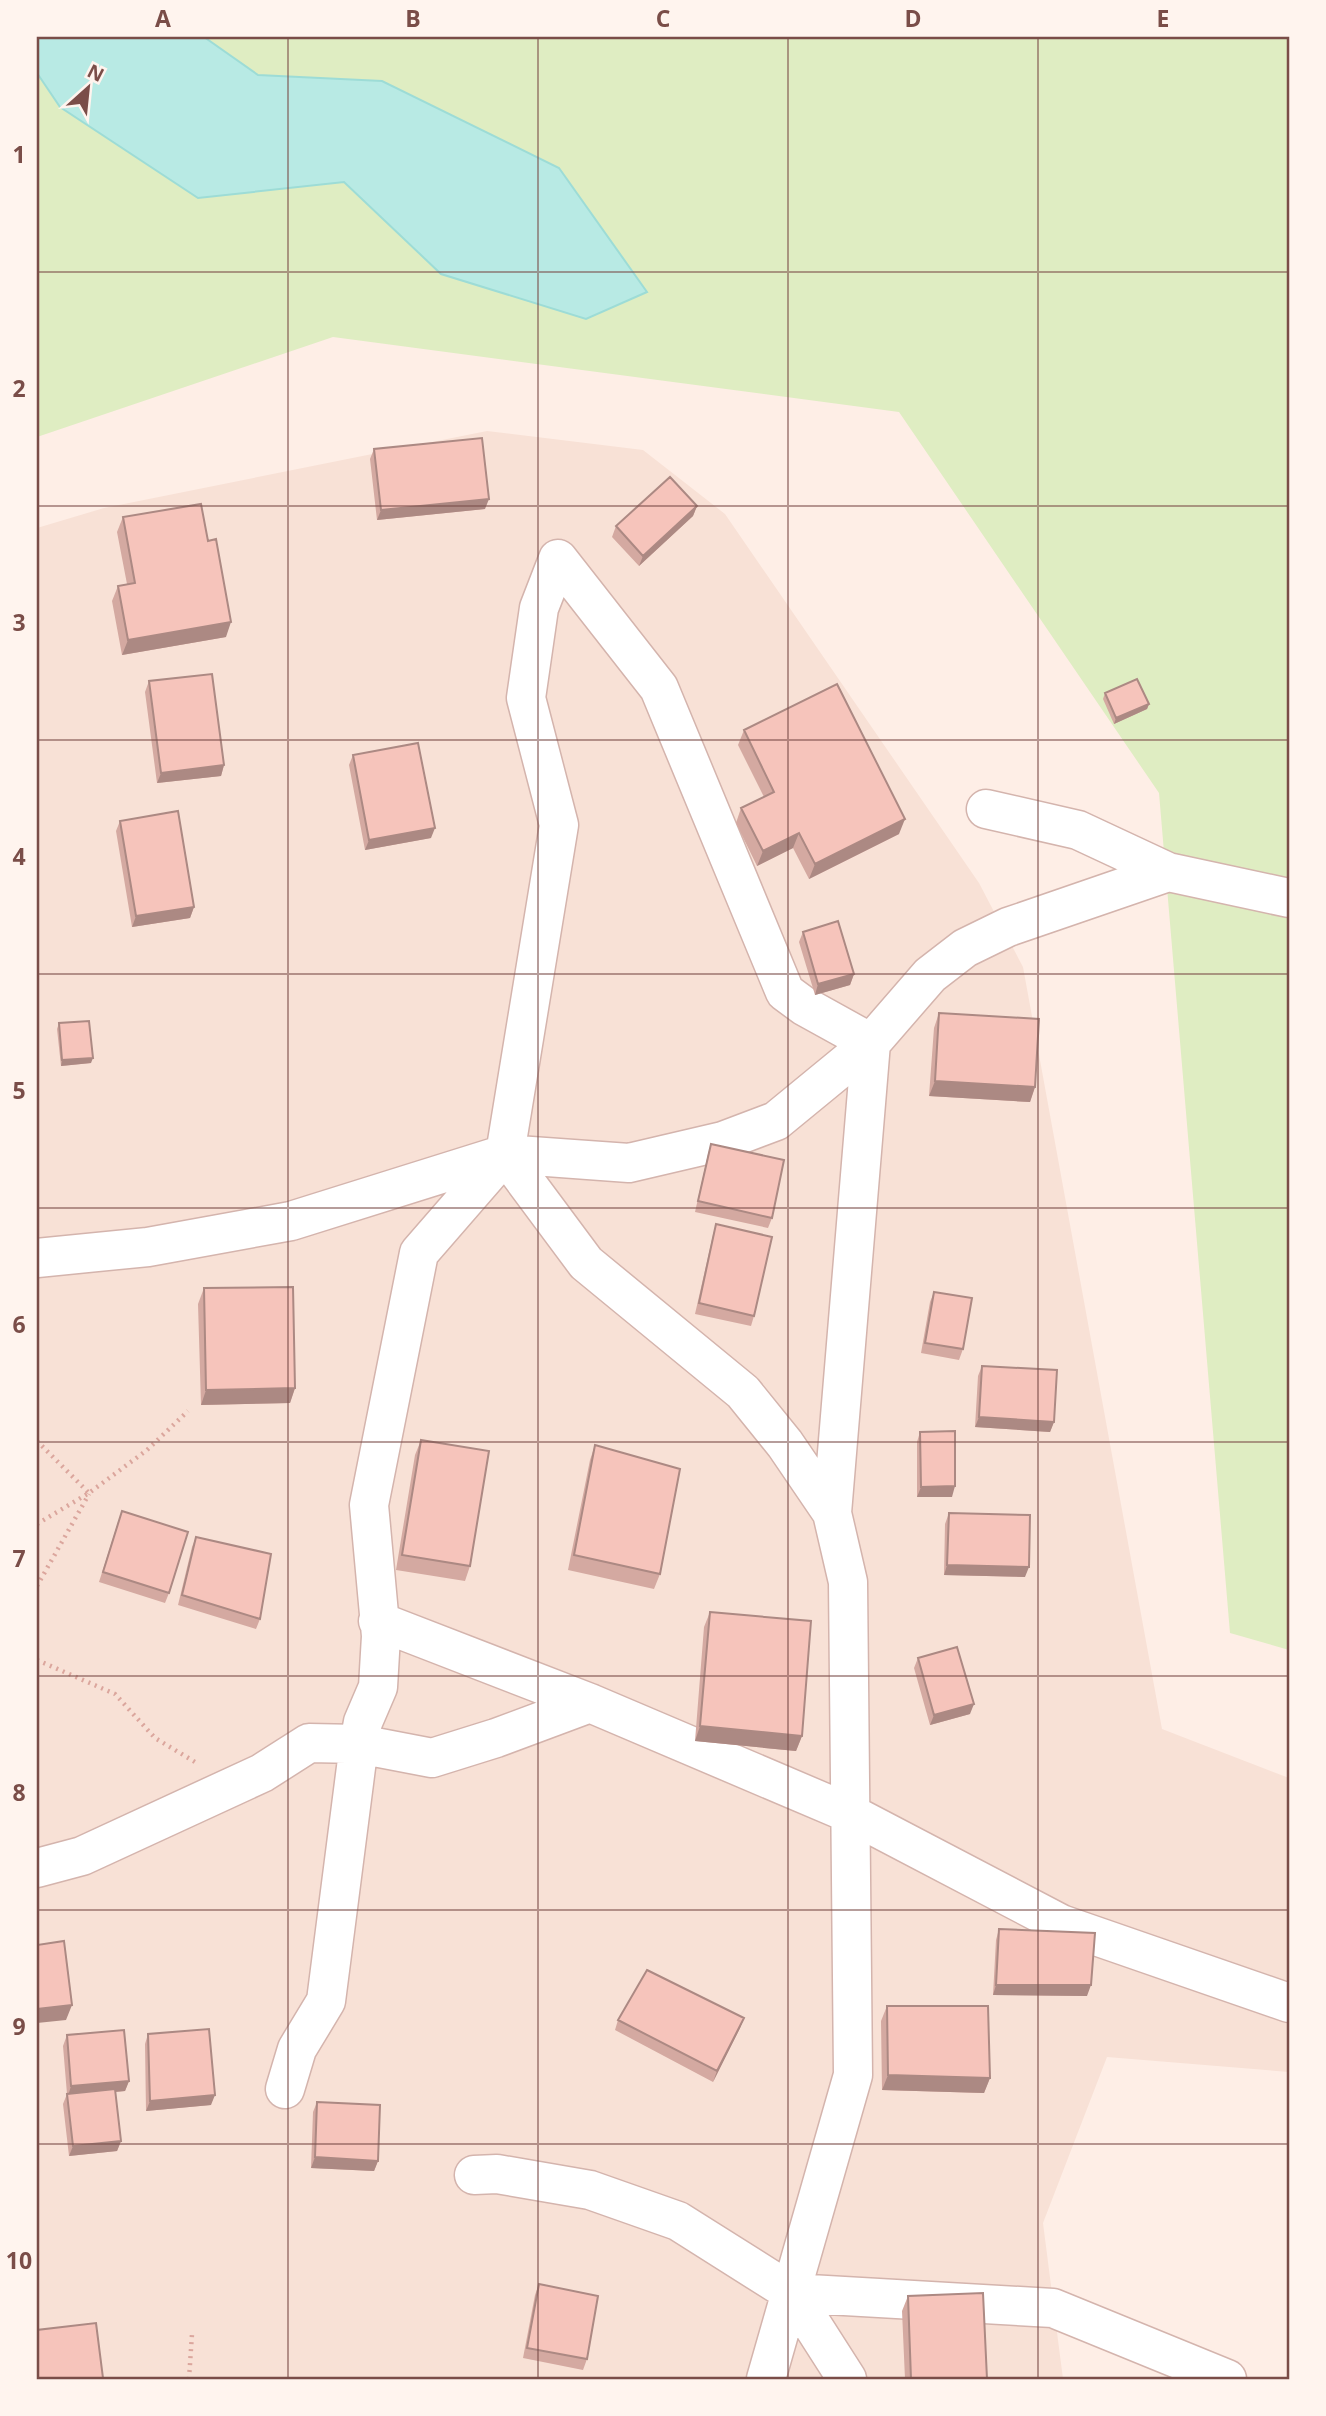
<svg xmlns="http://www.w3.org/2000/svg" width="1326" height="2416" font-family="'Open Sans',sans-serif">
<style>
.residential{fill:#f8e1d6}
.green{fill:#dfedc2}
.water{fill:#b8eae4;stroke:#9ddcd6;stroke-width:2}
.lines{fill:none;stroke-linecap:round;stroke-linejoin:round}
.minor-casing{stroke:#d4b4ad;stroke-width:41}
.path{stroke:#dba69d;stroke-width:4.5;stroke-dasharray:2 5;stroke-linecap:butt}
.minor{stroke:#fff;stroke-width:38}
.wall{fill:#d4a9a1}
.shaded-wall{fill:#ac8983}
.building{fill:#f6c4bb;stroke:#ac8983;stroke-width:2}
.grid{fill:none;stroke:#7a4d48;stroke-width:2;stroke-opacity:0.55}
.neatline{fill:none;stroke:#7a4d48;stroke-width:2.5}
.grid-label{font-size:23px;text-anchor:middle;font-weight:bold;fill:#7a4d48}
</style>
<rect width="100%" height="100%" fill="#feeee6"/>
<path class="residential" d="M487 431 643 450 725 514 979 883 1023 967 1162 1729 1289 1778V2072L1107 2057 1043 2223 1063 2379H37V528L104 508Z"/>
<path class="green" d="M37 37H1289V1650L1230 1633 1159 793 899 412 333 337 37 437Z"/>
<path class="water" d="M37 37H204L258 75 382 81 559 168 647 292 586 319 441 274 344 182 198 198 60 107 37 73Z"/>
<g class="lines">
<defs>
<path id="minor" d="M558 559 659 688 785 992 804 1006 871 1043 832 1513
M986 809 1078 830 1168 872
M505 1154 586 1263 743 1392 785 1444 832 1513 848 1582 853 2075 766 2379
M37 1258 148 1247 291 1221 505 1154 629 1163 723 1141 776 1121 871 1043 930 975 965 948 1008 927 1168 872 1289 898
M378 1621 590 1703 851 1814 1061 1924 1289 2003
M37 1868 82 1856 262 1773 309 1743 359 1744 432 1758 496 1738 590 1703
M285 2089 297 2049 326 2001 359 1744 363 1722 378 1687 381 1636 369 1505 419 1253 505 1154 559 825 526 698 539 608 558 559
M474 2175 497 2174 590 2190 678 2221 792 2293 847 2379
M792 2293 1053 2308 1227 2379"/>
</defs>
<use href="#minor" class="minor-casing"/>
<path class="path" d="M37 1441 89 1493
M37 1524 89 1493 147 1450 188 1411
M37 1586 89 1494
M37 1660 115 1694 155 1738 195 1762
M189 2379 192 2334"/>
<use href="#minor" class="minor"/>
</g>
<path class="wall" d="M374 449 485 509 377 520 370 459Z
M697 506 693 516 639 566 612 537 616 526Z
M123 517 208 541 226 637 122 655 112 601 118 586 127 584 117 532Z
M149 681 224 765 221 776 157 783 145 692Z
M1105 693 1149 704 1147 709 1114 724 1103 699Z
M744 730 899 834 809 879 793 848 757 866 736 823 741 808 764 797 738 745Z
M353 755 431 838 365 850 349 765Z
M120 821 194 907 190 918 132 927 116 831Z
M803 932 854 974 850 985 815 995 799 942Z
M939 1013 1035 1087 1030 1102 929 1096 934 1028Z
M59 1023 91 1063 61 1066 57 1029Z
M711 1144 772 1218 768 1228 695 1212 708 1154Z
M716 1224 754 1316 751 1326 695 1314 713 1235Z
M204 1288 295 1388 290 1403 201 1405 198 1304Z
M934 1292 963 1349 959 1360 921 1353 930 1302Z
M982 1366 1054 1422 1050 1432 975 1427 978 1376Z
M920 1432 952 1497H917V1442Z
M421 1440 470 1566 465 1581 396 1570 415 1455Z
M595 1445 660 1574 654 1589 568 1570 590 1460Z
M949 1513 1025 1577 944 1575 945 1524Z
M118 1522 169 1593 165 1603 99 1582Z
M196 1537 260 1619 256 1629 178 1605 192 1547Z
M710 1612 802 1736 796 1751 695 1741 704 1627Z
M918 1658 970 1714 930 1725 914 1668Z
M999 1929 1087 1996 993 1995 996 1940Z
M887 2006 990 2078 984 2093 882 2090 881 2021Z
M744 2018 740 2028 713 2082 615 2030 618 2020Z
M148 2034 211 2105 146 2111 145 2044Z
M67 2035 129 2081 125 2091 115 2092 121 2141 117 2151 69 2156 63 2104 67 2094 63 2046Z
M317 2102 378 2161 374 2171 311 2168 313 2112Z
M539 2284 587 2359 583 2370 523 2358 535 2295Z
M908 2296 987 2379H905L902 2311Z"/>
<path class="shaded-wall" d="M489 499 485 509 377 520 381 510Z
M697 506 693 516 639 566 643 556Z
M231 622 226 637 122 655 128 640Z
M1149 704 1147 709 1114 724 1116 718Z
M224 765 221 776 157 783 161 773Z
M905 819 899 834 809 879 815 864Z
M435 828 431 838 365 850 369 840Z
M799 833 793 848 757 866 763 851Z
M194 907 190 918 132 927 136 916Z
M854 974 850 985 815 995 818 984Z
M93 1058 91 1063 61 1066 62 1060Z
M935 1081 1035 1087 1030 1102 929 1096Z
M295 1388 290 1403 201 1405 206 1390Z
M979 1417 1054 1422 1050 1432 975 1427Z
M955 1486 952 1497H917L921 1487Z
M947 1565 1029 1567 1025 1577 944 1575Z
M974 1704 970 1714 930 1725 934 1715Z
M700 1726 802 1736 796 1751 695 1741Z
M996 1985H1091L1087 1996 993 1995Z
M72 2005 66 2020 37 2023V2009Z
M744 2018 740 2028 713 2082 717 2071Z
M888 2075 990 2078 984 2093 882 2090Z
M129 2081 125 2091 68 2096 71 2086Z
M215 2095 211 2105 146 2111 150 2101Z
M121 2141 117 2151 69 2156 73 2146Z
M315 2157 378 2161 374 2171 311 2168Z"/>
<path class="building" d="M482 438 489 499 381 510 374 449Z
M670 477 697 506 643 556 616 526Z
M201 504 208 541 216 539 231 622 128 640 118 586 135 583 123 517Z
M212 674 224 765 161 773 149 681Z
M1137 679 1149 704 1116 718 1105 693Z
M837 684 905 819 815 864 799 833 763 851 741 808 774 792 744 730Z
M418 743 435 828 369 840 353 755Z
M178 811 194 907 136 916 120 821Z
M838 921 854 974 818 984 803 932Z
M939 1013 1039 1019 1035 1087 935 1081Z
M89 1021 93 1058 62 1060 59 1023Z
M711 1144 784 1160 772 1218 698 1201Z
M716 1224 772 1237 754 1316 699 1303Z
M293 1287 295 1388 206 1390 204 1288Z
M934 1292 972 1298 963 1349 925 1343Z
M982 1366 1057 1370 1054 1422 979 1417Z
M955 1431V1486L921 1487 920 1432Z
M421 1440 489 1451 470 1566 402 1555Z
M595 1445 680 1469 660 1574 574 1555Z
M122 1511 188 1532 169 1593 103 1572Z
M949 1513 1030 1515 1029 1567 947 1565Z
M196 1537 271 1554 260 1619 182 1595Z
M710 1612 811 1621 802 1736 700 1726Z
M957 1647 974 1704 934 1715 918 1658Z
M999 1929 1095 1933 1091 1985H996Z
M64 1941 72 2005 37 2009V1945Z
M647 1970 744 2018 717 2071 618 2020Z
M887 2006H988L990 2078 888 2075Z
M209 2029 215 2095 150 2101 148 2034Z
M124 2030 129 2081 71 2086 67 2035Z
M115 2089 121 2141 73 2146 67 2094Z
M317 2102 380 2105 378 2161 315 2157Z
M539 2284 598 2296 587 2359 527 2348Z
M983 2293 987 2379H911L908 2296Z
M96 2323 103 2378 94 2379H37V2330Z"/>
<path class="grid" d="M288 37V2379M538 37V2379M788 37V2379M1038 37V2379M37 272H1289M37 506H1289M37 740H1289M37 974H1289M37 1208H1289M37 1442H1289M37 1676H1289M37 1910H1289M37 2144H1289"/>
<rect width="1326" height="2416" fill="none" stroke="#fff4ee" stroke-width="77"/>
<g transform="translate(88 88) rotate(27)" stroke="#fff4ee" stroke-width="5" paint-order="stroke">
<path d="M0-5L12 26L0 18L-12 26Z" fill="#7a4d48"/>
<text y="-10" font-size="19" font-weight="bold" text-anchor="middle" fill="#7a4d48">N</text>
</g>
<rect x="38" y="38" width="1250" height="2340" class="neatline"/>
<g class="grid-label">
<text x="163" y="27">A</text>
<text x="413" y="27">B</text>
<text x="663" y="27">C</text>
<text x="913" y="27">D</text>
<text x="1163" y="27">E</text>
<text x="19" y="163">1</text>
<text x="19" y="397">2</text>
<text x="19" y="631">3</text>
<text x="19" y="865">4</text>
<text x="19" y="1099">5</text>
<text x="19" y="1333">6</text>
<text x="19" y="1567">7</text>
<text x="19" y="1801">8</text>
<text x="19" y="2035">9</text>
<text x="19" y="2269">10</text>
</g>
</svg>
